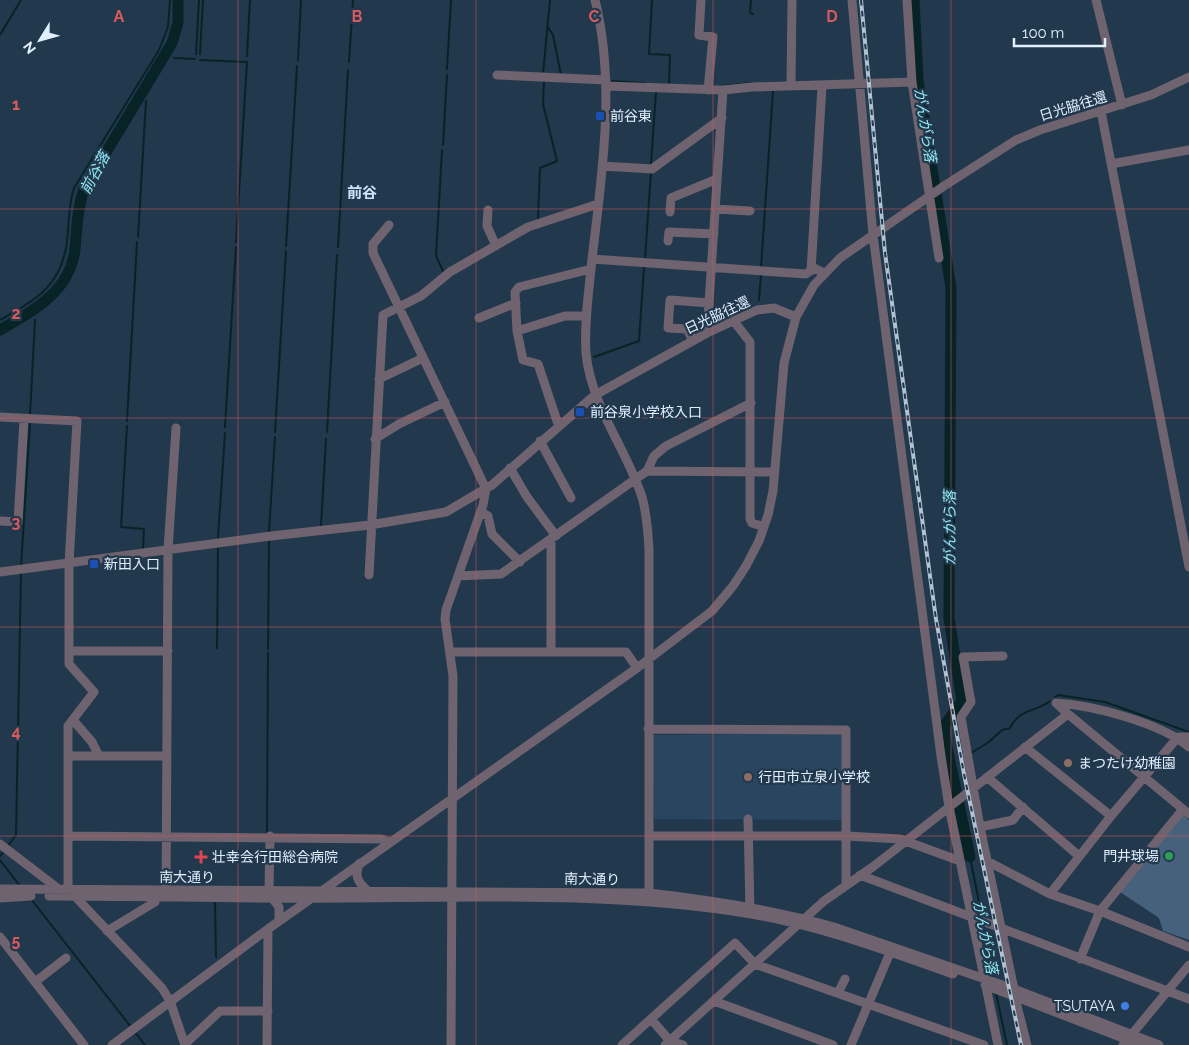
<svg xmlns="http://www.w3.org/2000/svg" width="1189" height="1045" font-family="Raleway,'Noto Sans JP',sans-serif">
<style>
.built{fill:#2a455f}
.green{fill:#45617c}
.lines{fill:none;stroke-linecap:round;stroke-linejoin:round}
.stream{stroke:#082326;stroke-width:2}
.river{stroke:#082326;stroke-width:11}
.minor{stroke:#6e636e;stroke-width:9}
.rail-casing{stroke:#b1c2d1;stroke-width:4}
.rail{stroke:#21384d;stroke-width:2;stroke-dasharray:5.5;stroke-linecap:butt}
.grid{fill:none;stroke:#d95a5d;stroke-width:1;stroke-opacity:0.55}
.transit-dot{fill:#1a4fb4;stroke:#21384d;stroke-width:2}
.education-dot{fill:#8d6e63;stroke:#21384d;stroke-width:2}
.leisure-dot{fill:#2e9e5b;stroke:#21384d;stroke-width:2}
.health-dot{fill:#e0444e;stroke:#21384d;stroke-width:2}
.shop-dot{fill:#3f7fe0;stroke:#21384d;stroke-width:2}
.labels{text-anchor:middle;stroke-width:4.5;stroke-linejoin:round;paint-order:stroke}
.street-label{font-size:14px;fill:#e1effd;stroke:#21384d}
.poi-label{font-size:14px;fill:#e1effd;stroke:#21384d;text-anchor:start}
.water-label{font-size:15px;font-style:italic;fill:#90e7ef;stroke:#21384d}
.neighbourhood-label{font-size:15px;font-weight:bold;fill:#cee4fa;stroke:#21384d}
.grid-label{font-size:16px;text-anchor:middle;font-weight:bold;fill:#d95a5d;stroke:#21384d;stroke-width:4.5;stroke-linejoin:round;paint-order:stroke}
</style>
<rect width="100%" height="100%" fill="#21384d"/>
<path class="built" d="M843 733 842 820 654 819 652 735Z"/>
<path class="green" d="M1182 814 1189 820V940L1163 931 1159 918 1120 892Z"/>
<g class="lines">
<path class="stream" d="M652 0 649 54 670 55 669 85
M751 0 750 13 753 14
M548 27 553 35 561 75
M0 35 21 0
M196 54 199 0
M200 54 203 0
M247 56 250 0
M174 58 195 59
M200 60 247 62 236 242
M298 60 301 0
M349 62 353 0
M447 69 451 0
M543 74 550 0
M612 81 645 83
M721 86 751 83
M443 145 447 75
M442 150 436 256 444 273
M651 164 656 92
M538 219 540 168 557 161 543 104 544 81
M138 237 146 101
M286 246 297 66
M338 247 348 70
M645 259 651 172
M761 268 773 91
M759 300 761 274
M0 320C35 300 61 287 67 242 69 224 68 206 74 188L159 50 168 27 170 0
M594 357 639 341 644 267
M30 415 35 320
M127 421 137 242
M127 426 121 527 144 529 143 548
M225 427 236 247
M275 432 286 251
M327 432 337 255
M321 526 326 439
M269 532 275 437
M218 538 225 433
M21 567 30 422
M217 648 218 548
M268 649 269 541
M1055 697 1058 695 1105 702 1189 732
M971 753 989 742 1002 730 1010 728C1020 708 1034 713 1050 701
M267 832 268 653
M8 846 16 835 21 572
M0 856 5 850
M970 857 982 917
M0 860 20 886
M31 899 131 1027
M215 903 216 957
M983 925 993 979
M996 993 1007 1045
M134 1031 145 1045"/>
<path class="river" d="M914 0 918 80 951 288 949 618 962 701 945 725 944 733 970 857
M0 330C33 311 70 292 75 249 77 229 77 209 84 189L172 43 178 23V0"/>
<path class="minor" d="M595 0C616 84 602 174 592 259 589 291 584 322 586 353 591 406 626 448 642 497 647 514 648 532 649 549V898
M701 0 699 35 713 37 708 90
M852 0 873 235 941 756 949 807 998 1045
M907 0 912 82 939 258
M1096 0 1122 105
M497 75 606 80
M606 86 723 90 752 87 912 82
M791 86 792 0
M1101 111 1189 567
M1111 164 1189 150
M602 166 652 169 722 118
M715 209 750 211
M488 210 487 226 496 246
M670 212 671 198 717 179
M389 225 373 244V253L486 489 483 505 446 610 445 619 453 676 451 1045
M668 241 669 232 714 234
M592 259 806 274 814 268 824 273
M811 271 822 86
M479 318 516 303
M733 320 750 342V519L752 523 764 527
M517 331 565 316H586
M707 333 723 90
M693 341 687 329 668 328 670 300 709 303
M379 379 423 358
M0 417 77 421 69 564V664L94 692 68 726V889L162 988 170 1001 185 1045
M558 424 538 364 523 360 517 331 515 292 519 287 591 269
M375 439 399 424 445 402
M540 441 571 498
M510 468 527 497 556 536
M647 471 654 456 666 446 751 403
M481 512 488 516 492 534 520 562
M0 521 18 522 24 419
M0 572 271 536 370 525 446 512 492 485 595 395 707 333 757 310 774 308 796 317
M369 575 383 315 421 296 450 272 528 227 598 204
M458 576 501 574 647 471 774 472
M69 651H168
M451 652H626L637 668
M551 652V539
M1003 656 963 657 971 702 961 717 980 827 1014 989
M1068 714 1056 703C1092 705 1161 723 1189 747
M73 720 92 742 99 756
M648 729 846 730V884
M1025 747 1111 816
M68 756H167
M987 777 1079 856
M748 819 750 911
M980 827 1013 820 1023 807
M68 836 381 839 389 842
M649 836H847L900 839 960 861
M0 844 60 890
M987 861 1050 894 1100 911 1189 947
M360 863C354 875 357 882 368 891
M860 875 1189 999
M0 889 649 893C711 900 774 910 834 927L1014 989 1159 1045
M269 891 270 836
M1050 894 1111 816 1178 737H1189
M49 896C147 896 245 899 343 898 476 897 620 892 751 914 821 926 887 951 953 974
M166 897 168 550 176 428
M0 898 31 896
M272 898 279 907V921
M107 931 155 902 156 897
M0 937 84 1045
M1080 959 1100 911 1183 809
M35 982 66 958
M985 985 1141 1045
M838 993 845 979
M1015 998 1027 1045
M714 1001 833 1045
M651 1019 670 1041 683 1045
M185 1044 220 1011H268
M112 1045 268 929 637 668 712 611 733 586 746 566 759 541 768 515 773 491 784 363 796 317 814 285 840 258 944 186 1016 140 1040 130 1151 95 1189 77
M267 1045 268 929
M622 1045 735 943 755 964 984 1045
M665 1045 824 901 874 866 1068 714 1189 814
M851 1045 892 948
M1123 1045 1189 965"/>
<defs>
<path id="rail" d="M861 0 885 253 936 619 964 774 1021 1045"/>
</defs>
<use href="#rail" class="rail-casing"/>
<use href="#rail" class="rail"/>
</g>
<path class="grid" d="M238 0V1045M476 0V1045M713 0V1045M951 0V1045M0 209H1189M0 418H1189M0 627H1189M0 836H1189"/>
<g class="transit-dot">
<rect x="595" y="111" width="10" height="10" rx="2.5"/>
<rect x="575" y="407" width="10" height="10" rx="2.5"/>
<rect x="89" y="559" width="10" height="10" rx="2.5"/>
</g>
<g class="education-dot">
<circle cx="1068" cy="763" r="5"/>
<circle cx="748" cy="777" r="5"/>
</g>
<circle class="leisure-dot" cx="1169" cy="856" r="5"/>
<path class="health-dot" d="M198.5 849.5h5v5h5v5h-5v5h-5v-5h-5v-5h5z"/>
<circle class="shop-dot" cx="1125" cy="1006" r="5"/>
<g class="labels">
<g class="street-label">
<text transform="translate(1073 106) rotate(-17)" y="5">日光脇往還</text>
<text transform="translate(717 315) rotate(-25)" y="5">日光脇往還</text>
<text x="187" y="882">南大通り</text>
<text transform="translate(592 879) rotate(1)" y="5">南大通り</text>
</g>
<g class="poi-label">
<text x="610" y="121">前谷東</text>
<text x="590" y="417">前谷泉小学校入口</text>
<text x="104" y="569">新田入口</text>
<text x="1078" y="768">まつたけ幼稚園</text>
<text x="758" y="782">行田市立泉小学校</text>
<text x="1159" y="861" text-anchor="end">門井球場</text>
<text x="212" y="862">壮幸会行田総合病院</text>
<text x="1115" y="1011" text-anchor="end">TSUTAYA</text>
</g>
<g class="water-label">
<text transform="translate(925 125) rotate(81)" y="5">がんがら落</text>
<text transform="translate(95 173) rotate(-62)" y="5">前谷落</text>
<text transform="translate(950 528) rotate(-90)" y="5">がんがら落</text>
<text transform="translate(985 937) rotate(79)" y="5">がんがら落</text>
</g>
<g class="neighbourhood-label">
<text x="362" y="198">前谷</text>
</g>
</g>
<g class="grid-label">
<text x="119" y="22">A</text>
<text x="357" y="22">B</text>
<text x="594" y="22">C</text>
<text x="832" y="22">D</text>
<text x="16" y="110">1</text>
<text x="16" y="319">2</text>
<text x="16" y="528">3</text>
<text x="16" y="737">4</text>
<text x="16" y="946">5</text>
</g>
<g transform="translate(40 40) rotate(233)" stroke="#21384d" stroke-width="4" paint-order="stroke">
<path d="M0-4L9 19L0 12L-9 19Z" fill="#e1effd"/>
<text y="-8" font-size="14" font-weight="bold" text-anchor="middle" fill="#e1effd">N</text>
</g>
<path d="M1014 38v8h91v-8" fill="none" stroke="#e1effd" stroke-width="2.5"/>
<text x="1022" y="38" font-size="15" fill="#e1effd" stroke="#21384d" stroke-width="4" paint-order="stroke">100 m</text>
</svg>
